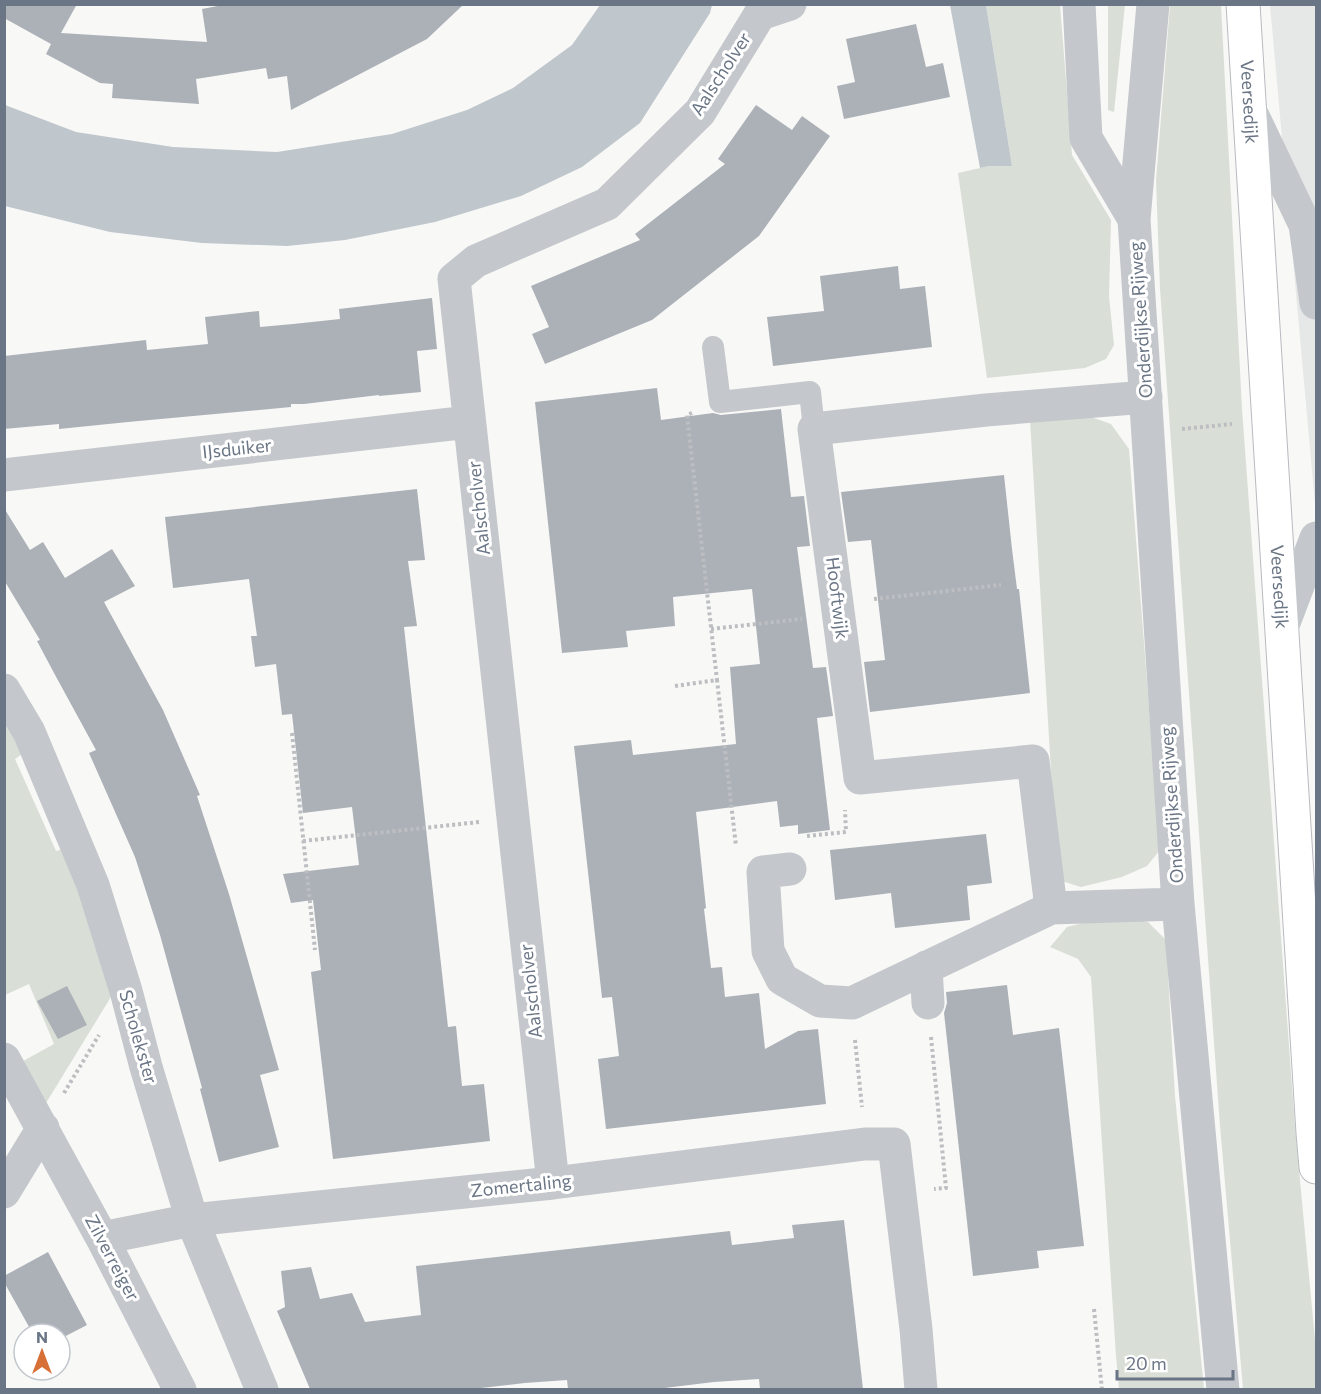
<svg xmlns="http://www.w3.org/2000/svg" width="1321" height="1394" font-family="Commissioner,sans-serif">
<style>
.built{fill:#e6e7e7}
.green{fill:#d9dfd7}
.water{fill:#bfc6cc}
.building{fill:#acb1b8}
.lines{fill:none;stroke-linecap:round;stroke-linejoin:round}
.secondary-casing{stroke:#b7babf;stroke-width:35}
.path{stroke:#bcbec1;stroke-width:4;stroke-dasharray:3 3;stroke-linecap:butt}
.lane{stroke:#c4c7cb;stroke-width:22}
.street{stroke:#c4c7cb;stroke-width:33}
.secondary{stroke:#fff;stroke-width:33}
.labels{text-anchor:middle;stroke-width:6;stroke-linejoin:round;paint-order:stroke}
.street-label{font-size:18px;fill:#6a7585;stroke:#fff}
</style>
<rect width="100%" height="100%" fill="#f8f8f6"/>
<path class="built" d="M1270 5H1316V515Z"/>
<path class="green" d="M986 5H1060L1072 155 1111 220 1109 296 1114 345 1106 359 1085 368 987 378 958 173 989 166H1012Z
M1108 5H1125L1114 112 1108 110Z
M1170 5H1221L1242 409 1295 1127 1316 1350V1389H1243L1220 1126 1160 289 1156 180Z
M1088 416 1111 424 1129 449 1160 850 1147 866 1122 877 1081 887 1052 878 1056 855 1030 420Z
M4 717 25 752 15 759 56 851 67 848 114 992 46 1103 23 1061 54 1044 29 984 5 995Z
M1114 915 1148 922 1166 940 1175 1096 1204 1389H1119L1116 1356 1091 977 1078 959 1050 947 1067 927Z"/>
<path class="water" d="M600 5H712L710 13 640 123 582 167 521 196 435 222 345 240 287 246 202 243 110 232 5 206V105L76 132 173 147 277 152 392 134 467 110 513 88 572 45Z
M950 5H986L1012 166H989L980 168Z"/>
<path class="building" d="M4 4H77L61 33 207 42 202 9 228 4H464L427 39 291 110 287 76 268 79 266 68 196 79 199 104 112 98 113 84 100 83 46 54 51 44 4 18Z
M916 24 926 67 943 63 950 97 844 119 837 86 855 82 846 39Z
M756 105 792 130 802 116 830 136 759 236 652 320 545 364 532 334 549 327 531 286 640 240 635 234 725 164 718 159Z
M898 266 900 289 925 286 932 347 773 366 767 317 824 311 820 276Z
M432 298 437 349 417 351 421 392 379 396V395L304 404H291V407L128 422 59 429V424L4 429V356L146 340 147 350 208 344 205 317 259 311 260 327 293 324 340 319 339 309Z
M657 388 661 420 713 413 721 415 781 409 791 497 804 496 810 546 797 547 801 578 813 668 826 667 833 716 817 718 830 830 798 834V825L780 827 777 801 696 812 706 908 704 909 711 968 722 967 725 997 759 993 765 1049 798 1031 818 1029 826 1104 606 1129 598 1059 619 1056 612 997 602 998 574 746 631 740 633 755 736 744 730 667 760 664 752 589 673 597 675 626 626 631 628 647 562 653 535 402Z
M1004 475 1012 549 1017 589H1019L1030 693 870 712 864 662 885 660 871 540 848 542 841 492Z
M417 489 425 560 408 561 417 626 404 627 431 874 448 1027 456 1026 462 1086 484 1084 490 1141 333 1159 311 972 321 970 313 900 291 903 283 874 359 865 352 807 303 813 292 714 282 715 276 664 255 667 251 636H257L249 579 173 588 165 517Z
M4 508 30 550 43 542 65 578 112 549 135 586 104 602 163 710 200 795 197 796 229 894 279 1070 260 1075 279 1147 219 1162 200 1089 202 1088 160 935 135 857 89 753 96 750 54 673 37 641 40 640 4 580Z
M986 834 992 883 967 886 970 920 895 928 891 893 835 900 830 850Z
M1007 985 1013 1035 1059 1028 1084 1246 1037 1251 1039 1268 973 1276 944 1013 947 1003 946 992Z
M67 986 87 1025 58 1039 37 1001Z
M844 1220 863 1389H760L759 1379 714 1382 656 1389H568L567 1380 525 1383 472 1389H310L277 1311 285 1307 281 1271 311 1267 320 1299 352 1293 365 1322 421 1315 416 1266 730 1231 732 1245 794 1238 792 1225Z
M48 1252 87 1325 60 1339V1334H33L4 1282V1276Z"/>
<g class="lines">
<defs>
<g id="secondary">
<path id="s1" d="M1243 4 1313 1133 1316 1167"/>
</g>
</defs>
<use href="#secondary" class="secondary-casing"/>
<path class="path" d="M692 413 687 415 717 680
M1182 429 1232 424
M874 599 1001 585
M711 629 802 619
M675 686 717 680 736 846
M292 733 315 950
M807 836 846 832 845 810
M303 841 479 822
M931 1037 946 1188 934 1189
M855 1040 862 1107
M64 1093 99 1035
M1094 1309 1102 1390"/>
<path class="lane" d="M713 347 720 402 810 392 814 429"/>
<path class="street" d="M1079 4 1086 138 1134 219
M1153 4 1134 219 1178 904 1223 1390
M1250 110 1305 225 1316 303
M4 475 469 422
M1282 628 1316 538
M4 690 29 732 93 885 126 991 146 1067 192 1220 262 1390
M790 869 763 872 768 951 782 979 820 1001 852 1003 1051 908 1033 761 860 778 814 429 986 410 1146 397
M1051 908 1178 904
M926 967 928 1003
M4 1059 102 1238 180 1390
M553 1183 454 279 476 261 607 204 700 112 760 14 790 4
M4 1192 43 1128
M102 1238 192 1220 553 1183 865 1144H894L916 1329 921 1390"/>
<use href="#secondary" class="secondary"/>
</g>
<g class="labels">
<g class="street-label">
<text transform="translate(721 74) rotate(-57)" y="6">Aalscholver</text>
<text dy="6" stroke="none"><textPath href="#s1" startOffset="98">Veersedijk</textPath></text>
<text transform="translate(1141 320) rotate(-94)" y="6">Onderdijkse Rijweg</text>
<text transform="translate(237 449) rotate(-6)" y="6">IJsduiker</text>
<text transform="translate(479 508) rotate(-96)" y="6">Aalscholver</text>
<text dy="6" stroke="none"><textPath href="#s1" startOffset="584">Veersedijk</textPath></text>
<text transform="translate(837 598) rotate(83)" y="6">Hooftwijk</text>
<text transform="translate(1172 805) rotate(-94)" y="6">Onderdijkse Rijweg</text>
<text transform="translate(531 991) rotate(-96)" y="6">Aalscholver</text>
<text transform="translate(138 1037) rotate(74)" y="6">Scholekster</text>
<text transform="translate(521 1186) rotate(-6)" y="6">Zomertaling</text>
<text transform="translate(112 1258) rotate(62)" y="6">Zilverreiger</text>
</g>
</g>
<rect width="1321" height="1394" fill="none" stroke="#6a7585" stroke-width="12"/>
<g transform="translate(42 1352)"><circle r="28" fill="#ffffff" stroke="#c3c8ce" stroke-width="1.5"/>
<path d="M0-4.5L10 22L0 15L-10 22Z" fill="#d77037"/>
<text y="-9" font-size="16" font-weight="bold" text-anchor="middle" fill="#6a7585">N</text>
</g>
<path d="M1117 1370v9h116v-9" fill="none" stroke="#6a7585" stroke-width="3"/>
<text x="1126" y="1370" font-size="18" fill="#6a7585" stroke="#ffffff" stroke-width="4.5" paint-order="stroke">20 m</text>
</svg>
